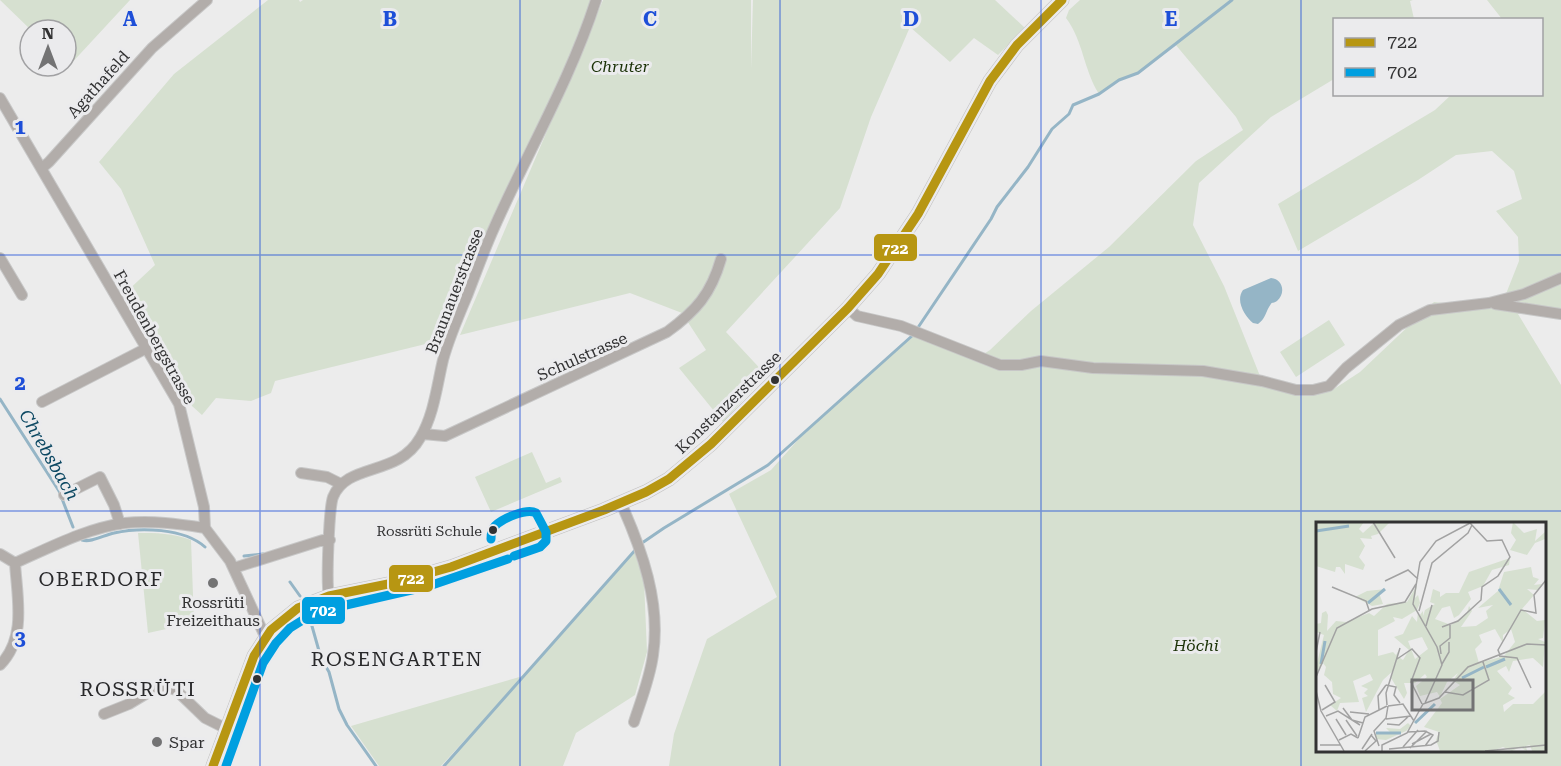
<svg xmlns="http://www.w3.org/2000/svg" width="1561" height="766" font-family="'Roboto Serif',serif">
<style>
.green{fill:#d6e0d0;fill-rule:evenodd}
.water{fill:#95b5c6}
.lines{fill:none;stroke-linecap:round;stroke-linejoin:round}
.stream{stroke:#95b5c6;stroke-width:3}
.minor-casing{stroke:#c7c7c7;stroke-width:12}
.major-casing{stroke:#c7c7c7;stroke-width:15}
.minor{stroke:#b2adaa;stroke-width:10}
.major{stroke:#b5b0ac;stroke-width:14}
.bus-1-casing{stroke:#ebebed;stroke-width:14}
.bus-2-casing{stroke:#ebebed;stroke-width:14}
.bus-1{stroke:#b79612;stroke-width:9}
.bus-2{stroke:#009fe0;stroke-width:9}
.grid{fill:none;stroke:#1d4ed8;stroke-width:1.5;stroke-opacity:0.55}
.bus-dot{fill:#323233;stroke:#ebebed;stroke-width:2}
.poi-dot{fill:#737374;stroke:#ebebed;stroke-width:2}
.labels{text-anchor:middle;stroke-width:6;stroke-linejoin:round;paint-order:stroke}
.bus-label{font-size:14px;fill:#323233;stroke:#ebebed;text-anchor:end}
.park-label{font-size:16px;font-style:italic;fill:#1a3106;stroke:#ebebed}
.street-label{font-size:16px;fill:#323233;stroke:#ebebed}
.poi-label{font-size:16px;fill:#323233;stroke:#ebebed}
.water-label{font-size:18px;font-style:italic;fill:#0c4862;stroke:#ebebed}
.quarter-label{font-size:20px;letter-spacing:1.5px;fill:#29292b;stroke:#ebebed}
.inset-river{fill:none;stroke:#95b5c6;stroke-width:3}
.inset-road{fill:none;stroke:#a2a2a2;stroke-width:1.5}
.view{fill:#737374;fill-opacity:0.15;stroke:#737374;stroke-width:3}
.inset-edge{fill:none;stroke:#323233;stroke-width:3}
.grid-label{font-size:20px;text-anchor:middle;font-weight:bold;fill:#1d4ed8;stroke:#ebebed;stroke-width:6;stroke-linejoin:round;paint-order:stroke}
.line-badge{stroke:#ebebed;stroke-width:2}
.badge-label{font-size:16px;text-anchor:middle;font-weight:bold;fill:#fff}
</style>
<rect width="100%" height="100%" fill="#ececec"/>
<path class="green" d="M0 0H130L68 67 66 64V30H31Z
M268 0H299L300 2 303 0H591L580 32 450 338 275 381 271 393 251 401 216 398 202 415 192 406 123 295 155 265 121 189 99 162 174 74Z
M603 0H751V69L753 0H995L1025 28 998 55 974 38 950 62 910 27 871 117 840 208 726 332 766 375 723 422 679 368 706 350 682 313 630 293 460 335Z
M1080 0H1413L1410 1 1414 19 1334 20V79L1271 117 1199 183 1193 225 1224 286 1262 381 1334 389 1360 372 1434 302 1500 309 1519 261 1518 237 1496 211 1522 199 1514 171 1492 151 1456 155 1418 180 1298 251 1278 204 1435 110 1451 95 1542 94V20L1502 19 1487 0H1561V311L1518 314 1561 385V766H669L674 734 707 639 777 597 729 494 771 470 797 441 843 397 913 335 979 357 990 350 1031 311 1109 247 1196 161 1243 130 1236 117 1175 44 1138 73 1119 80 1099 94C1084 71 1083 40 1066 18L1069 10ZM1318 523H1544V750H1318Z
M1329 320 1345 345 1296 377 1280 352Z
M532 452 546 483 560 477 562 482 491 512 475 477Z
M138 533C156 533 173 533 191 540L194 623 148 633Z
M634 551 644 581 647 652 635 695 576 733 563 766H444L486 717 441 766H379L351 726 523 676Z"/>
<path class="water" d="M1271 278C1283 279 1286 293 1277 301 1271 305 1273 300 1269 307 1265 314 1265 319 1258 324L1253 323C1245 316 1235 301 1243 290Z"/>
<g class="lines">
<path class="stream" d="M917 329 991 219 997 207 1028 167 1052 129 1069 114 1073 105 1099 94 1119 80 1138 73 1232 0
M0 399 59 491 73 527
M82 540C91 543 104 535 114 533 140 527 184 528 205 547
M642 543 664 528 768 465 913 335
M244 556 263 554
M290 582 300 596
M308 612 321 658 329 672 339 709 347 725 376 766
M444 766 637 548"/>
<defs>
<path id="minor" d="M0 98 179 404 204 507 205 528 230 561 263 632 266 635
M42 168 49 162 152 48 207 0
M0 258 22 295
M1495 304 1561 314
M848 308 857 316 901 326 1000 365H1021L1041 361 1093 368 1203 371 1262 381 1296 390H1313L1329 386 1346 368 1399 325 1430 310 1489 303 1524 294 1561 278
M42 402 145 349
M423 434 445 436 667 332C696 311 711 294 721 259
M301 473 327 477 341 484
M64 495 100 477 114 505 120 524
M621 503C642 550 661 603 653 655 650 678 641 700 634 722
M0 554 15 563
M234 568 323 540H330
M329 596C326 584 329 508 333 497 347 462 398 477 420 438 434 415 437 385 443 360 449 338 458 317 467 296 476 273 484 250 494 228 528 151 570 81 596 0
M0 665C27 638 17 597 15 563 51 547 87 528 125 523 151 520 179 524 205 528
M104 714 129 704 157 687 163 686 176 690 205 718 227 729"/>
<path id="major" d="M213 766 254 656 271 630 298 608 329 596 398 582 451 567 604 510 646 492 669 479 711 444 848 308 878 274 918 214 990 81 1017 45 1062 0"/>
</defs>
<use href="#minor" class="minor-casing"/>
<use href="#major" class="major-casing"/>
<use href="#minor" class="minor"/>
<use href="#major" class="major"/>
<defs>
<path id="bus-1" d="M213 766 254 656 271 630 298 608 329 596 398 582 451 567 604 510 646 492 669 479 711 444 848 308 878 274 918 214 990 81 1017 45 1062 0"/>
<path id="bus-2" d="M491 539C491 534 492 529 495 526 503 518 527 508 536 513L546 532V541L540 547 514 556
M226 766 263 663 276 643 290 628 306 618 324 610 429 586 508 559"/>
</defs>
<use href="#bus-1" class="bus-1-casing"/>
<use href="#bus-2" class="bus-2-casing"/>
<use href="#bus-1" class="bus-1"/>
<use href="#bus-2" class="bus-2"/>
</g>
<path class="grid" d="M260 0V766M520 0V766M780 0V766M1041 0V766M1301 0V766M0 255H1561M0 511H1561"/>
<g class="bus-dot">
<circle cx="775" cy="380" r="5"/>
<circle cx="493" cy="530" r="5"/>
<circle cx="257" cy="679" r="5"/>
</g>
<g class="poi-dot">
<circle cx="213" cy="583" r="6"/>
<circle cx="157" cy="742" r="6"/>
</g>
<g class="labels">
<g class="bus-label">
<text x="482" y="536">Rossrüti Schule</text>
</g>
<g class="park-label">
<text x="620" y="72">Chruter</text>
<text x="1196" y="651">Höchi</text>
</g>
<g class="street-label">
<text transform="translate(98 84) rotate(-48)" y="6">Agathafeld</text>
<text transform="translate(454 291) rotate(-69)" y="6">Braunauerstrasse</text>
<text transform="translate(155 337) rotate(61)" y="6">Freudenbergstrasse</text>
<text transform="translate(582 356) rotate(-24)" y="6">Schulstrasse</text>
<text transform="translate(728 402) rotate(-44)" y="6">Konstanzerstrasse</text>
</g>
<g class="poi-label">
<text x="213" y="608">Rossrüti<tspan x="213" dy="18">Freizeithaus</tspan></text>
<text x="169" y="748" text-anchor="start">Spar</text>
</g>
<g class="water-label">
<text transform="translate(49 455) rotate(60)" y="6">Chrebsbach</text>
</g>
<g class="quarter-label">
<text x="101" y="586">OBERDORF</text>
<text x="397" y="666">ROSENGARTEN</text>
<text x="138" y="696">ROSSRÜTI</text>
</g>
</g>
<g transform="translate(1316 522)">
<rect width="230" height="230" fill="#ececec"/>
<path d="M0 0H48L43 7 47 11 59 0H74L62 12 55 14 56 17 44 16 49 24 43 35 49 43 47 48 29 42V52L24 45H20L19 50 0 44ZM197 0 208 11 221 7 219 19 229 10V17L219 21 211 33 194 28 200 18 195 11ZM194 36 193 43 176 48 167 64 152 70 155 77 143 93 138 96 134 84 126 86 119 97 135 103 151 91 153 84 156 89 145 105 160 104 172 96 170 89 177 83 162 86 182 69 188 50 215 45 217 55 223 57 218 63 226 62 221 68 211 67 218 73 206 87 221 99 229 98 227 116 222 117 229 120 227 145 217 136 197 139 193 150 190 144 181 149 196 166 192 172 199 176 187 183 188 190 197 182H217L229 170V229H216L214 223 210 224 211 229 204 225 196 229 187 225 176 229H124L120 218 123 210 108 205 126 181 124 177 144 163 137 159 142 151 131 160 124 175 121 170 104 174 100 164 111 155 109 152 99 161H88L91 171 88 177 75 156 78 148 67 158 50 190 46 176 52 174 48 171 52 167 45 164 57 158 54 152 37 159 43 180 24 181 21 189 14 183 11 185 25 176 17 172 16 160 8 153 10 145 7 141 2 150 0 145 8 113 0 110V102L5 101 6 91 10 89 12 93 11 109 20 99 30 100 53 91 58 94 71 82 91 80 101 63 99 76 102 73 104 81 101 88 86 97 77 95 79 99 62 108V134L77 130 80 133 83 128 81 134 87 138 93 128 78 115 87 112 96 94 101 100 102 90 103 94 107 89V94L109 88 119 82 114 80 117 67 124 70V75L130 71H143L153 50ZM179 107 187 121V113L195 107 199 120 188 134 163 141 159 127 166 120 163 113ZM106 115 112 127 99 137 92 119ZM70 67 63 71 67 82 56 84 39 75 51 69ZM92 201 95 204 90 209 70 218 60 217V211H75L70 206 84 207Z" fill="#d6e0d0" fill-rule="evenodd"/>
<path class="inset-river" d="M0 9 33 4M183 67 195 83M52 81 69 67M5 142 9 119M170 145 189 137M146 156 168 145M99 201 119 182M60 211H85"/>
<path class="inset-road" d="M57 0 79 36M69 59 92 48 102 57M16 65 50 79 53 88M103 89 116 41 152 11 156 3M110 104 116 83M126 105 142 99 165 78 166 65 182 54 194 35 186 18 171 19 154 1M0 130 4 110M125 132 124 124 134 116V103M184 133 182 128 205 88 220 91 218 73 230 58M183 134 201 136 215 166M81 137 96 127 104 136 95 160 106 182M126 142 133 130V120M0 155 21 106 56 87 89 80 100 62M70 163 80 165 78 173 84 181M0 169 5 189 28 229M129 170 147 173 173 158 167 140M109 181 126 143 121 125 97 82 104 40 120 19 156 0M71 183 70 171 84 126M72 184 87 182 98 199M27 186 36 198 47 201M6 188 19 180 9 163M63 188 62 174 70 163M34 190 53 192M10 194 22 189 44 203M20 197 30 213M70 197 95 194M30 198 41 214M71 202 83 203 93 194M92 210 109 209 117 213 109 224M42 216 49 195 71 184M23 218 35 212 42 216M96 222 115 212M4 223H25M63 224 58 209 70 196 72 184M87 225 102 208M94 226 111 209M46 227 56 212M73 227 115 223 122 219 123 210M49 229 60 219 55 213M66 229V223L91 211 107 182 123 176 152 145 211 122 230 123M169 229 230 223"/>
<path class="view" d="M96 158H157V188H96Z"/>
<rect width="230" height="230" class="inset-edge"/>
</g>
<g class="grid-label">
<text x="130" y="26">A</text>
<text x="390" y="26">B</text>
<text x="650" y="26">C</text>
<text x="911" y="26">D</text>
<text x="1171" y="26">E</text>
<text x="20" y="134">1</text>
<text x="20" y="390">2</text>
<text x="20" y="645">3</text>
</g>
<g class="line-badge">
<rect x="873" y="233" width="45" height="29" rx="6" fill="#b79612"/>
<rect x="388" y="564" width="46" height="29" rx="6" fill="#b79612"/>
<rect x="301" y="596" width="45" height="29" rx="6" fill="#009fe0"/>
</g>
<g class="badge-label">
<text x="895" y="254">722</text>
<text x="411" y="584">722</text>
<text x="323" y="616">702</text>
</g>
<rect x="1333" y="18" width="210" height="78" fill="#ebebed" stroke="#a1a1a3" stroke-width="1.5"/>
<rect x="1345" y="38" width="30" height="9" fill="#b79612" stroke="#a1a1a3" stroke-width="1.5"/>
<text x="1387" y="48" font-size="18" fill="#323233">722</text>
<rect x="1345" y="68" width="30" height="9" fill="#009fe0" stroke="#a1a1a3" stroke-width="1.5"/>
<text x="1387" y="78" font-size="18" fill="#323233">702</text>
<g transform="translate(48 48)"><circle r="28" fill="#ebebed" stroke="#a1a1a3" stroke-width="1.5"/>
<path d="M0-4.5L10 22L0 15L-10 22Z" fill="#737374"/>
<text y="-9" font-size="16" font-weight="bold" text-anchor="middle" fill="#323233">N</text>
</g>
</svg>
